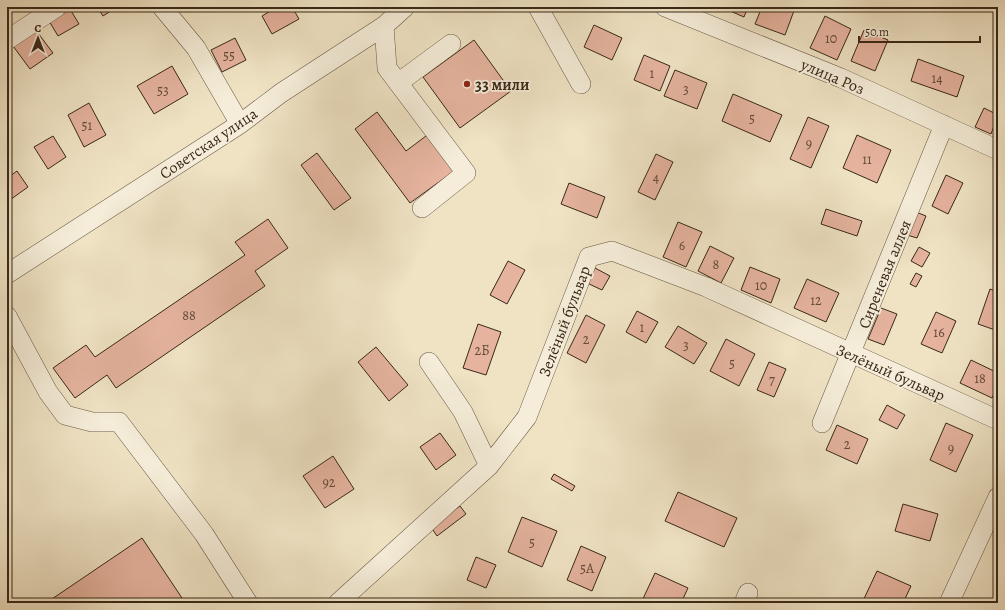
<svg xmlns="http://www.w3.org/2000/svg" width="1005" height="610" font-family="Alegreya,serif">
<style>
.building{fill:#e5b39e;stroke:#392819}
.lines{fill:none;stroke-linecap:round;stroke-linejoin:round}
.minor-casing{stroke:#665744;stroke-width:20}
.minor{stroke:#f5edd9;stroke-width:19}
.poi-dot{fill:#8f2418;stroke:#f5edd9;stroke-width:1.5}
.labels{text-anchor:middle;stroke-width:3.5;stroke-linejoin:round;paint-order:stroke}
.number-label{font-size:14px;fill:#644b3a}
.street-label{font-size:16px;fill:#392819;stroke:#f5edd9}
.poi-label{font-size:16px;font-weight:bold;fill:#392819;stroke:#f5edd9;text-anchor:start}
</style>
<rect width="100%" height="100%" fill="#efe3c4"/>
<filter id="stains"><feTurbulence type="fractalNoise" baseFrequency=".005" numOctaves="4"/><feColorMatrix values="0 0 0 0 .2 0 0 0 0 .09 0 0 0 0 .02 0 0 0 .5 -.17"/></filter>
<radialGradient id="worn" r=".72"><stop offset=".6" stop-color="#630" stop-opacity="0"/><stop offset="1" stop-color="#630" stop-opacity=".3"/></radialGradient>
<path class="building" d="M97 7H117L103 16Z
M277 7H292L299 19 272 34 262 16Z
M721 7H748L744 17Z
M762 7 795 8 785 35 755 24Z
M70 9 79 24 58 36 49 21Z
M825 16 851 29 837 60 810 48Z
M594 25 622 38 612 60 584 47Z
M35 29 53 53 30 69 13 46Z
M864 30 888 40 875 71 851 61Z
M235 38 246 60 222 72 211 50Z
M474 40 511 91 460 128 423 77Z
M644 55 670 66 660 91 634 80Z
M918 59 964 76 957 97 911 81Z
M172 66 188 94 154 114 137 86Z
M675 70 707 83 697 109 664 96Z
M733 94 782 115 770 142 722 121Z
M89 103 106 135 84 147 68 115Z
M984 108 998 115 991 134 975 127Z
M377 112 406 151 430 133 457 169 410 203 355 129Z
M808 117 829 126 811 168 790 159Z
M857 135 891 150 877 183 843 168Z
M53 136 66 157 48 169 34 147Z
M317 153 351 198 334 210 301 165Z
M656 154 673 162 655 200 638 192Z
M17 171 28 187 7 202V178Z
M946 175 963 183 948 214 932 206Z
M569 183 605 197 597 218 561 204Z
M826 209 862 221 857 236 821 224Z
M916 212 926 216 917 238 907 235Z
M268 219 288 248 255 271 265 286 116 388 107 375 75 398 53 368 86 345 95 357 245 255 235 242Z
M678 222 702 232 686 267 663 257Z
M710 246 734 258 721 283 698 271Z
M919 247 930 253 922 267 911 261Z
M508 261 525 270 507 304 490 295Z
M750 267 780 279 771 303 741 290Z
M595 268 610 276 602 290 587 283Z
M916 273 922 276 916 287 910 284Z
M807 279 839 293 826 322 794 308Z
M990 289 998 292V331L978 324Z
M881 308 897 314 884 345 868 339Z
M637 311 658 322 646 343 626 332Z
M936 312 956 321 942 353 921 344Z
M586 315 605 325 586 363 567 353Z
M478 324 501 332 486 375 463 368Z
M678 326 707 343 694 364 665 347Z
M726 339 755 354 739 386 710 371Z
M376 347 408 385 389 401 358 362Z
M971 360 998 373V385L992 398 960 383Z
M769 362 786 369 774 397 757 390Z
M887 405 905 415 897 429 879 420Z
M946 423 973 435 956 472 930 460Z
M837 425 868 439 857 464 826 450Z
M440 433 456 455 436 470 420 447Z
M333 456 354 489 325 508 303 476Z
M554 474 575 486 572 491 551 479Z
M678 492 737 518 724 547 665 521Z
M903 504 938 514 930 541 895 531Z
M460 506 466 514 437 536 431 527Z
M522 517 557 531 542 567 508 552Z
M142 538 184 601 181 603H46Z
M581 546 606 557 592 591 567 580Z
M476 557 496 565 486 588 467 580Z
M877 571 911 586 903 603H862Z
M655 573 688 588 681 603H641Z"/>
<g class="lines">
<defs>
<path id="minor" d="M162 7 196 48 240 124
M538 7 581 84
M665 7 841 78 998 150
M384 26 387 68 466 173 422 208
M7 40 57 7
M398 83 451 44
M7 274 240 124 281 93 384 26 405 7
M7 316 48 392 65 415 92 422H119L204 534 248 603
M429 362 463 412 489 466
M822 423 944 125
M338 603 489 466 527 417 589 257 612 251 706 287 998 420
M744 603 748 593
M949 603 998 497"/>
</defs>
<use href="#minor" class="minor-casing"/>
<use href="#minor" class="minor"/>
</g>
<circle class="poi-dot" cx="467" cy="84" r="4"/>
<g class="labels">
<g class="number-label">
<text x="831" y="43">10</text>
<text x="229" y="60">55</text>
<text x="652" y="78">1</text>
<text x="937" y="83">14</text>
<text x="686" y="94">3</text>
<text x="163" y="95">53</text>
<text x="752" y="123">5</text>
<text x="87" y="130">51</text>
<text x="809" y="148">9</text>
<text x="867" y="164">11</text>
<text x="656" y="182">4</text>
<text x="682" y="250">6</text>
<text x="716" y="269">8</text>
<text x="761" y="290">10</text>
<text x="816" y="305">12</text>
<text x="189" y="320">88</text>
<text x="642" y="332">1</text>
<text x="939" y="337">16</text>
<text x="586" y="344">2</text>
<text x="686" y="350">3</text>
<text x="482" y="355">2Б</text>
<text x="732" y="368">5</text>
<text x="980" y="383">18</text>
<text x="772" y="385">7</text>
<text x="847" y="449">2</text>
<text x="951" y="453">9</text>
<text x="329" y="487">92</text>
<text x="532" y="547">5</text>
<text x="587" y="573">5А</text>
</g>
<g class="street-label">
<text transform="translate(833 76) rotate(23)" y="6">улица Роз</text>
<text transform="translate(208 143) rotate(-34)" y="6">Советская улица</text>
<text transform="translate(884 274) rotate(-68)" y="6">Сиреневая аллея</text>
<text transform="translate(564 321) rotate(-69)" y="6">Зелёный бульвар</text>
<text transform="translate(891 372) rotate(24)" y="6">Зелёный бульвар</text>
</g>
<g class="poi-label">
<text x="475" y="90">33 мили</text>
</g>
</g>
<rect width="1005" height="610" fill="none" stroke="#efe3c4" stroke-width="24"/>
<rect x="8" y="8" width="989" height="594" fill="none" stroke="#392819" stroke-width="2"/>
<rect x="12" y="12" width="981" height="586" fill="none" stroke="#392819"/>
<g transform="translate(38 38)" stroke="#f5edd9" stroke-width="3" paint-order="stroke">
<path d="M0-3L7 15L0 10L-7 15Z" fill="#392819"/>
<text y="-6" font-size="11" font-weight="bold" text-anchor="middle" fill="#392819">С</text>
</g>
<path d="M859 36v6h121v-6" fill="none" stroke="#392819" stroke-width="2"/>
<text x="865" y="36" font-size="12" fill="#392819" stroke="#f5edd9" stroke-width="3" paint-order="stroke">50 m</text>
<rect width="100%" height="100%" filter="url(#stains)"/>
<rect width="100%" height="100%" fill="url(#worn)"/>
</svg>
